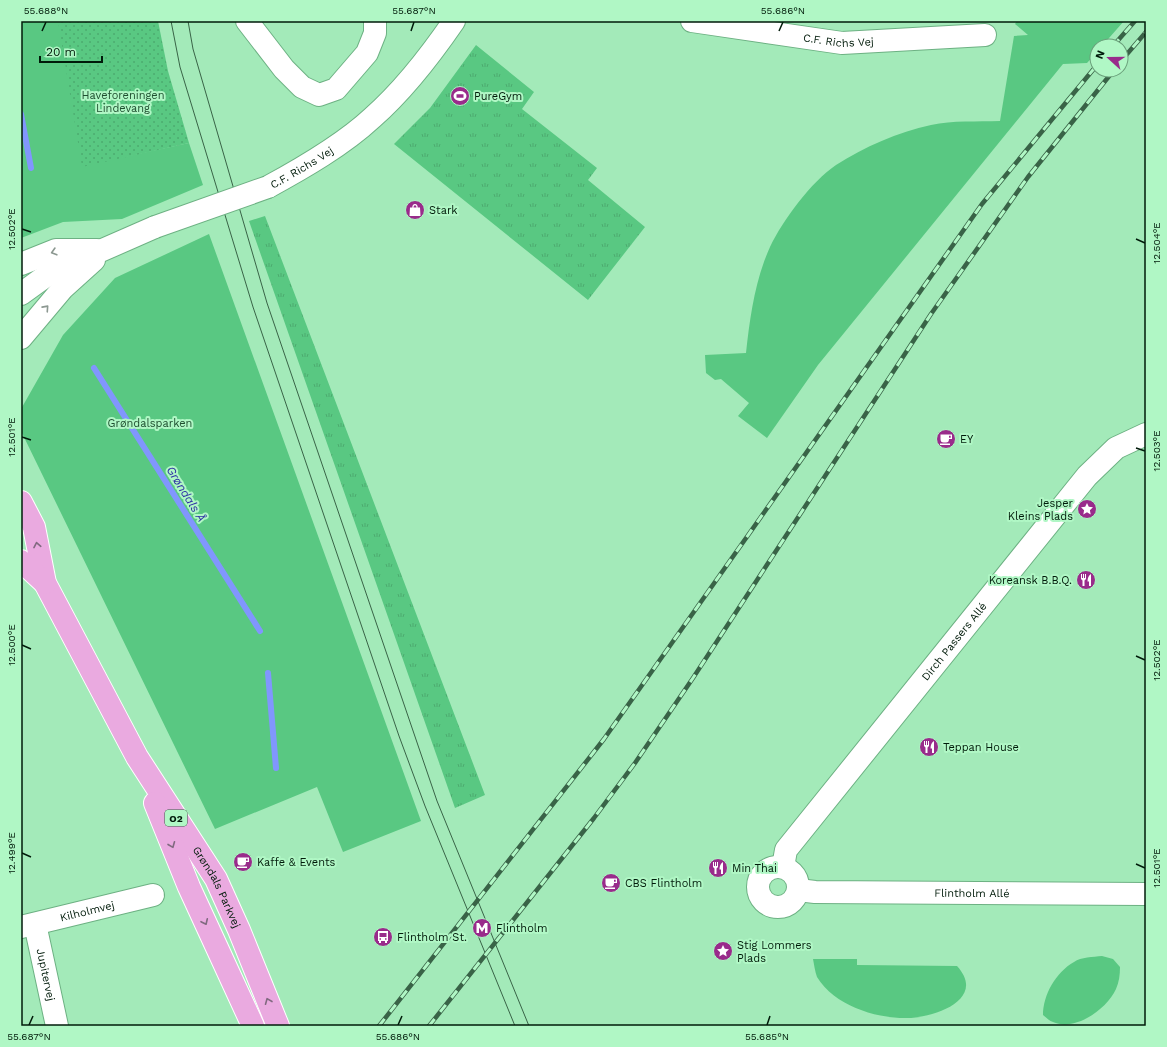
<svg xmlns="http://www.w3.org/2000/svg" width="1167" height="1047" font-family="'Work Sans',sans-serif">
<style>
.grass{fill:url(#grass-tufts)}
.park{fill:#59c882}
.garden{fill:url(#garden-dots)}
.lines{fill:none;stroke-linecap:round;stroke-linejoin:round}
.stream{stroke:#8196fd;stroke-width:6}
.minor-casing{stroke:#6db183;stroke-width:24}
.major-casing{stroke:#fff;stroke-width:24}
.minor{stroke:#fff;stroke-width:22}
.major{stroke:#eaaae0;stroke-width:22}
.tram{stroke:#396347;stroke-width:1}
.rail-casing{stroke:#396347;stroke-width:4.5}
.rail{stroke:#b0f7c5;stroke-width:3;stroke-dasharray:9;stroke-linecap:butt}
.minor-bridge-casing{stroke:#6db183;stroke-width:24;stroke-linecap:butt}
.minor-bridge{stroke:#fff;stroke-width:22}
.oneway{stroke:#8c9891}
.oneway2{stroke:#816a80}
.ticks{fill:none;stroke:#001b0a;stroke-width:1.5}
.labels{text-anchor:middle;stroke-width:4;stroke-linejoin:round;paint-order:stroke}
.shield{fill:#b0f7c5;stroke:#355d42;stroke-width:1}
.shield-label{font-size:10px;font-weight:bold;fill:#001b0a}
.street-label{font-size:11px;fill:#001b0a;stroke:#b0f7c5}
.park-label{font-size:11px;fill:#1f4e30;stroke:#b0f7c5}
.poi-label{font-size:11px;fill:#001b0a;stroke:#b0f7c5;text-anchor:start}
.water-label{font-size:12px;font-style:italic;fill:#2d2ea4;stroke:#b0f7c5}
.neatline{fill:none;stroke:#001b0a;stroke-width:1.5}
.ticks-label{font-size:10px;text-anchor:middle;fill:#001b0a}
</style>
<defs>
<pattern id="grass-tufts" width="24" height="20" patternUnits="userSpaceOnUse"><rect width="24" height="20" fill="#59c882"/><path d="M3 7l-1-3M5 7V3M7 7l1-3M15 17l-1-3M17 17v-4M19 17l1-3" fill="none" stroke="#4cab6f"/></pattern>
<pattern id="garden-dots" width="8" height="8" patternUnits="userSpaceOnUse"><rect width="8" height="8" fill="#59c882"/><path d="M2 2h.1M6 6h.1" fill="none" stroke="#4cab6f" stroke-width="1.8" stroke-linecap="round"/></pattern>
</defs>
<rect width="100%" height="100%" fill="#a3eab9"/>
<path class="grass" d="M476 45 534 92 522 109 597 168 588 180 645 227 588 300 394 144 430 108Z
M265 216 485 795 455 808 249 221Z"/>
<path class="park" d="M21 21H67L86 165 189 143 203 185 122 219 63 222 21 238Z
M1017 21H1124L1102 46H1097V52L1087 63 1063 64 818 365 767 438 738 416 749 403 721 379 715 380 706 373 705 355 746 353C750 317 755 280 770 247 783 220 811 182 836 165 864 147 898 132 931 125 953 120 977 122 1000 121L1014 36 1028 35 1015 24Z
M209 234 421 821 343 852 317 787 215 829 21 431V409L63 335 115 278Z
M1102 956 1113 959 1120 967C1120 975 1119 982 1116 989 1107 1009 1075 1032 1053 1022 1049 1021 1046 1017 1043 1015 1043 995 1056 972 1074 962 1081 957 1093 957 1102 956Z
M813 959H857V965L957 966C988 1000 932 1019 905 1018 874 1018 834 1005 817 977 815 972 814 964 813 959Z"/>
<path class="garden" d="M58 21H158L168 71 189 143 82 167Z"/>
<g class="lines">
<path class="stream" d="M21 114 31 168
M94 368 260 631
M268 673 276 768"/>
<defs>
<g id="minor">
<path d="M247 21 284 69 302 87 319 95 336 89 367 53 375 33V21"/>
<path id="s1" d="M692 21 842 43 985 35"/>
<path id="s2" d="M268 187C303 168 343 145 372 118 404 90 430 56 454 21"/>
<path d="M21 264 56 250H97"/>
<path d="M21 294 50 273 155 227"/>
<path d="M21 338 63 288 94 260"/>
<path id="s3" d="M783 867 786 850 1087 476 1116 448 1146 434"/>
<circle cx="778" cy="887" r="20"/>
<path id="s4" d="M798 890 815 892 1146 894"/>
<path id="s5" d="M35 924 57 1026"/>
<path id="s6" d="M21 927 153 895"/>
</g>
<g id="major">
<path id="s7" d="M21 502 34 527 45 583 137 757 216 879 239 930 278 1026"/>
<path d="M21 561 45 583"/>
<path d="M155 803 189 887 253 1026"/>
</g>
</defs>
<use href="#minor" class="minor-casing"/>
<use href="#major" class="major-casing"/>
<use href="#minor" class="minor"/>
<use href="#major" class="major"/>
<path class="tram" d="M171 21 180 67 253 307 399 736 425 806 515 1026
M188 21 193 49 267 303 437 801 529 1026"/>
<defs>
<path id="rail" d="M1113 46 1135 21
M1121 61 1146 32
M379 1026 604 739 982 204 1097 65
M429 1026 594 818 635 763 693 678 931 314 1028 177 1114 70"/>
</defs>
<use href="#rail" class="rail-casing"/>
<use href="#rail" class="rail"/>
<defs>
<path id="minor-bridge" d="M155 227 268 187"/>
</defs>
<use href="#minor-bridge" class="minor-bridge-casing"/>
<use href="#minor-bridge" class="minor-bridge"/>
</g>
<defs><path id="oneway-chevron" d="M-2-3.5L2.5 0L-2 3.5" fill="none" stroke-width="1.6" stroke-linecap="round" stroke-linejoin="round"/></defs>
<g class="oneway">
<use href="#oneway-chevron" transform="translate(54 252) rotate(164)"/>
<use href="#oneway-chevron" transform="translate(46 308) rotate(-48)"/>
</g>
<g class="oneway2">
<use href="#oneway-chevron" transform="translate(37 545) rotate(-101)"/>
<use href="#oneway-chevron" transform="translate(172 845) rotate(68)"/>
<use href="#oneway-chevron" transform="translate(205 922) rotate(65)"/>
<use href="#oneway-chevron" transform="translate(268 1001) rotate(-112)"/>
</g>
<path class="ticks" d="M42 31 46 22M411 31 414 22M779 31 783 22M22 229 31 232M1136 239 1145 243M22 437 31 440M1136 448 1145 451M22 645 31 649M1136 656 1145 660M22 853 31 857M1136 864 1145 868M29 1025 33 1016M398 1025 402 1016M767 1025 770 1016"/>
<defs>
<symbol id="stadium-disc" viewBox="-11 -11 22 22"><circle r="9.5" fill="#992b8b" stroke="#b0f7c5"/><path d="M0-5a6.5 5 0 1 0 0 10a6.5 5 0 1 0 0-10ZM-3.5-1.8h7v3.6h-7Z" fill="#fff"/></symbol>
<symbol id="shop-disc" viewBox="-11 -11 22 22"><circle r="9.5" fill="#992b8b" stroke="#b0f7c5"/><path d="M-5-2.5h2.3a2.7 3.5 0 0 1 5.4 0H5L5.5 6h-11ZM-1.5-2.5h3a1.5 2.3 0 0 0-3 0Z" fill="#fff"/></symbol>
<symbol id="cafe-disc" viewBox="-11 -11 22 22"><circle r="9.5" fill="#992b8b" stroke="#b0f7c5"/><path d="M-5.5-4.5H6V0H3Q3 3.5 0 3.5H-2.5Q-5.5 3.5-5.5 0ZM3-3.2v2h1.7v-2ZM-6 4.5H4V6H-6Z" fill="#fff"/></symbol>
<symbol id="sight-disc" viewBox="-11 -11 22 22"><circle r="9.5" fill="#992b8b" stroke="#b0f7c5"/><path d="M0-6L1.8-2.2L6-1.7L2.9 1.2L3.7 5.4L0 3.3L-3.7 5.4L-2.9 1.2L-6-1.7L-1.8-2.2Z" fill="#fff"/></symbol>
<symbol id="restaurant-disc" viewBox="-11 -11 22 22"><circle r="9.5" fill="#992b8b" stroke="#b0f7c5"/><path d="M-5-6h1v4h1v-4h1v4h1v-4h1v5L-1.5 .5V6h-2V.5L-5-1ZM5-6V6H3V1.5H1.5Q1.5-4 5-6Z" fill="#fff"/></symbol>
<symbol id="metro-disc" viewBox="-11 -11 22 22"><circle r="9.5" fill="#992b8b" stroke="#b0f7c5"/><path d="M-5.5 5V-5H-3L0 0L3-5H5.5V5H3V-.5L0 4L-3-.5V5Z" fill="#fff"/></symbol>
<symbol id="bus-disc" viewBox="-11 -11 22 22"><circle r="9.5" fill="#992b8b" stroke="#b0f7c5"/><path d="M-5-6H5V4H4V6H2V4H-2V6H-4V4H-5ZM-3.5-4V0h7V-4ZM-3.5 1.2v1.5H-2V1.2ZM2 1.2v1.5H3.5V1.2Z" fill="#fff"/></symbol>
</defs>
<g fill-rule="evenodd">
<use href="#stadium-disc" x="449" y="85" width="22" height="22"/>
<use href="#shop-disc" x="404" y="199" width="22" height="22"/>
<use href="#cafe-disc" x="935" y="428" width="22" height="22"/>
<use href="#sight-disc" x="1076" y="498" width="22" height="22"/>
<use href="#restaurant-disc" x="1075" y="569" width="22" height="22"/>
<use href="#restaurant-disc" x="918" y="736" width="22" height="22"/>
<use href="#cafe-disc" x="232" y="851" width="22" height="22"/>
<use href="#restaurant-disc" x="707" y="857" width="22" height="22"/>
<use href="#cafe-disc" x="600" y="872" width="22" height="22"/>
<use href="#metro-disc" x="471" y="917" width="22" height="22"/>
<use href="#bus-disc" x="372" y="926" width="22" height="22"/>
<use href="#sight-disc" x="712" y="940" width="22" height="22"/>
</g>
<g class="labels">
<rect class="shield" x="165" y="810" width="22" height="16" rx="3"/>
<g class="shield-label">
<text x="176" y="822">O2</text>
</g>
<g class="street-label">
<text dy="4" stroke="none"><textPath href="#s1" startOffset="148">C.F. Richs Vej</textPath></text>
<text dy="4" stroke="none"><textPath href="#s2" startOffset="39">C.F. Richs Vej</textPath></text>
<text dy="4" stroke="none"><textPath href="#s3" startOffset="285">Dirch Passers Allé</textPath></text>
<text dy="4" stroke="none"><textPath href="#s7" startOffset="435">Grøndals Parkvej</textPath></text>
<text dy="4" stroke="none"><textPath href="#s4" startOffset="174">Flintholm Allé</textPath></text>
<text dy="4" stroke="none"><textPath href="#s6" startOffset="68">Kilholmvej</textPath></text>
<text dy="4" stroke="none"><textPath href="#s5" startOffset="52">Jupitervej</textPath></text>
</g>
<g class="park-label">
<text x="123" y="99">Haveforeningen<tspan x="123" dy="13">Lindevang</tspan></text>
<text x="150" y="427">Grøndalsparken</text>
</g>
<g class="poi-label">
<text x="474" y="100">PureGym</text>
<text x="429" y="214">Stark</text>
<text x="960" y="443">EY</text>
<text x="1073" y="507" text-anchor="end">Jesper<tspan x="1073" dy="13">Kleins Plads</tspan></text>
<text x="1072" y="584" text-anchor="end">Koreansk B.B.Q.</text>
<text x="943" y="751">Teppan House</text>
<text x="257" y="866">Kaffe &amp; Events</text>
<text x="732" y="872">Min Thai</text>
<text x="625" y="887">CBS Flintholm</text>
<text x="496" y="932">Flintholm</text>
<text x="397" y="941">Flintholm St.</text>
<text x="737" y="949">Stig Lommers<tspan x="737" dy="13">Plads</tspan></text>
</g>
<g class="water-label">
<text transform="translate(186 494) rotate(58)" y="4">Grøndals Å</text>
</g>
</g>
<rect width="1167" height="1047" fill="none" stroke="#b0f7c5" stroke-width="44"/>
<g transform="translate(1109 58) rotate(291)"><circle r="19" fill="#b0f7c5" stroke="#6a9f7a"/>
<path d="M0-3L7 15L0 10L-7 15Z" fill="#992b8b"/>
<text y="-6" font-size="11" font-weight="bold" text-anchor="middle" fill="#001b0a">N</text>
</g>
<path d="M40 56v6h62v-6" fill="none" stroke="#001b0a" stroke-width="2"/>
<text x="46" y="56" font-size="12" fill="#001b0a" stroke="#b0f7c5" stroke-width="3" paint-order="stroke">20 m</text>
<rect x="22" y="22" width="1123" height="1003" class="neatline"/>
<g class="ticks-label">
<text x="46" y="14">55.688°N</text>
<text x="414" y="14">55.687°N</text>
<text x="783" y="14">55.686°N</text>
<text transform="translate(11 229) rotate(-90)" y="4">12.502°E</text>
<text transform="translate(1156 243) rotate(-90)" y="4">12.504°E</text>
<text transform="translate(11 437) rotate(-90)" y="4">12.501°E</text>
<text transform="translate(1156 451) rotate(-90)" y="4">12.503°E</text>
<text transform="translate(11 645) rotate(-90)" y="4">12.500°E</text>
<text transform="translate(1156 660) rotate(-90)" y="4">12.502°E</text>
<text transform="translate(11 853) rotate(-90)" y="4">12.499°E</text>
<text transform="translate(1156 868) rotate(-90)" y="4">12.501°E</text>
<text x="29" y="1040">55.687°N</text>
<text x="398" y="1040">55.686°N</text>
<text x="767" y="1040">55.685°N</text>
</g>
</svg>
